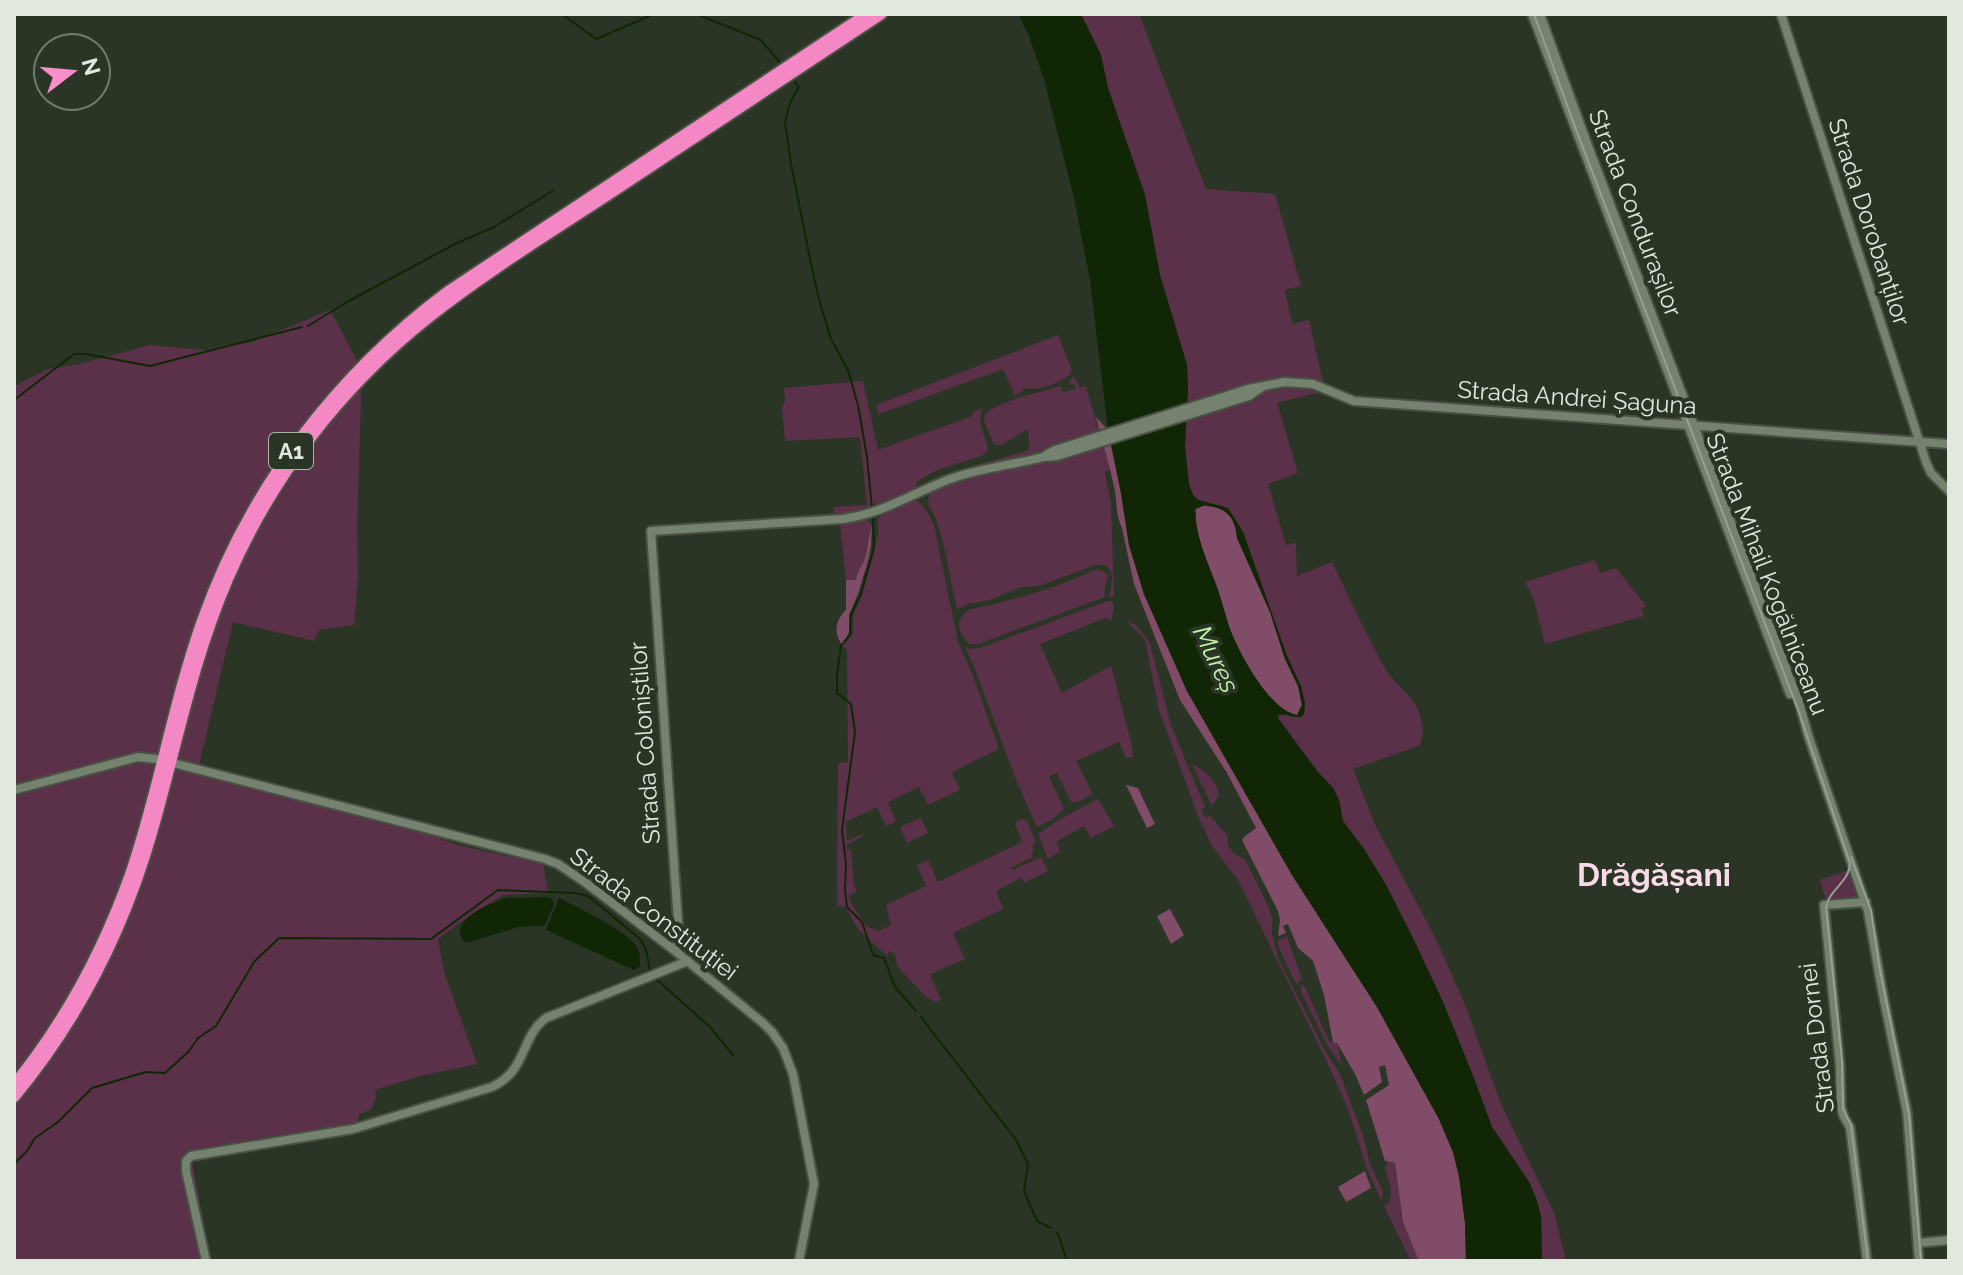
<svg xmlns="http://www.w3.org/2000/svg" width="1963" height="1275" font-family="Raleway,sans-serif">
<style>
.green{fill:#5a3148}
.forest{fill:#804c68}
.water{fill:#102604;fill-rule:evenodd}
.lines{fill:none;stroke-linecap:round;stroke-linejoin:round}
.stream{stroke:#102604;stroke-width:2}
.secondary-casing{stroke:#485143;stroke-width:12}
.highway-casing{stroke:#485143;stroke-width:15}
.secondary{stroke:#758270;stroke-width:8}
.highway{stroke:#f488c4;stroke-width:11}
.tram{stroke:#97a093;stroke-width:2}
.labels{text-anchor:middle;stroke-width:8;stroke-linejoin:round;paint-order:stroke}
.shield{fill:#2a3525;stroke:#aab2a6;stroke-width:2}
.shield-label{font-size:22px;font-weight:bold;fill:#e1e8de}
.street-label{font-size:24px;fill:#e1e8de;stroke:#2a3525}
.water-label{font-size:26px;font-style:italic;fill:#c1f3aa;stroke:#2a3525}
.district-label{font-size:32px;font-weight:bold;fill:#f9dae9;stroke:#2a3525}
</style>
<rect width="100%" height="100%" fill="#2a3525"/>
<path class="green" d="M1081 14H1139L1206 189 1275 194 1301 286 1285 290 1292 324 1309 320 1325 391 1277 403 1298 473 1268 484 1286 545 1296 543 1297 576 1332 562C1350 599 1367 637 1388 673 1395 684 1411 695 1416 705 1422 718 1426 733 1419 746L1353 769 1375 825 1437 941 1467 1010 1501 1104 1554 1213 1566 1261H1542L1541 1216 1536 1198 1529 1182 1492 1127 1472 1073 1443 1002 1412 936 1386 885 1364 849 1343 821 1339 800 1278 718 1279 715C1286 714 1293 719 1301 717L1304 714 1305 703 1301 686 1287 656 1243 532 1228 508 1198 500 1193 495 1189 484 1185 447 1188 389 1187 365 1160 275 1145 195 1108 88 1101 55Z
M330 310 362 370 357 528 358 577 354 625 319 630 314 641 233 622 197 774 247 788 322 805 413 828 457 845 543 864 548 893 503 895 469 916 438 939 445 975 477 1064 420 1076 375 1090 376 1097 371 1110 359 1114 356 1134 192 1162 211 1261H14V386L48 369 79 364 150 345 205 350 252 342Z
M1058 335 1071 368V373C1060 384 1038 392 1023 388V391L1012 397 1014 393 1003 369 879 414 876 405Z
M1074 376 1080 387 1086 386 1110 470 1105 472 1111 504 1114 597H1109C1111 585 1116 573 1105 565H1095L1039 586 1021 587 990 600 968 604 957 610 944 547 936 519 928 504 929 497 924 483C958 468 994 462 1029 450L1028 429 1001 445 994 444 984 421 985 413C1007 399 1035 393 1061 386L1063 392 1076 389 1075 384 1070 385 1069 382Z
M863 381 878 450 970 417 975 411 983 408C975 423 987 436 988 451L981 456 940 469 917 481 916 488 882 503 873 504 865 511 834 514 833 507 867 505 860 437 785 441 782 408 785 400 784 388Z
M916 500C925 505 929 516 934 525L958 642 972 673 999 749 952 772 960 790 928 805 919 787 888 802 896 821 886 826 877 807 846 822 847 841 862 834 863 836 847 845V850L851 849 854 885 857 892 849 895C850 906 861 915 865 925L878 931 891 925 886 905 926 886 917 865 928 860 938 882 1022 842 1015 824 1016 822 1023 819 1028 823 1036 843 1032 846 1034 852 1031 854 1033 857 1010 868 1012 870 1041 857 1048 871 1024 883 1021 878 996 891 1003 909 953 933 965 959 930 974 941 1000 935 1002 924 995 897 966 895 954 889 951 887 956 859 930 845 907 837 906 838 763 848 762 847 651 843 646 853 634V616L862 594 878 535V519L880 516Z
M864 520 869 521 872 526C868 537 868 550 864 561 861 568 857 571 856 580H846L840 524Z
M1595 560 1600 573 1616 568 1646 606 1641 609 1644 616 1545 644 1533 597 1525 582Z
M1094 570H1101L1108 575 1104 592 1105 597 978 644H969C962 637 955 625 962 616 968 607 981 608 991 605 1026 596 1062 586 1094 570Z
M1108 601 1113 602C1115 609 1113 616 1110 622L1108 617 1040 644 1062 693 1111 666 1132 746 1133 757 1126 758 1119 742 1076 761 1093 794 1078 802H1071L1057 773 1049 776 1063 806V811L1051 820 1037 827 1016 780 975 669 965 646 969 649 980 648Z
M1126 621 1136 625 1150 643 1171 725 1205 807 1201 810 1205 818 1210 816 1228 836V845L1234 854 1245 859 1268 906 1272 918V934L1278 958 1325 1051 1340 1074 1364 1139 1370 1164 1383 1192 1382 1202 1367 1169 1348 1109 1329 1066 1238 880 1212 846 1198 816 1159 710 1145 641 1141 635Z
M1192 764C1206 771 1216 779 1219 795L1212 806Z
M1098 799 1114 826 1091 838 1084 826 1056 842 1060 851 1048 859 1038 834 1060 819Z
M921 818 928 833 907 843 900 827Z
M1847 871H1851L1861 895 1858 899 1830 902 1826 900 1820 882 1821 879Z
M1287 936 1302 979 1296 984 1278 946V941Z
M1304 985 1329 1041 1337 1043 1342 1066 1329 1048 1301 992V986Z
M1389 1162 1395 1163 1403 1222 1419 1261H1411L1384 1206 1390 1201 1391 1190 1385 1167Z"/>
<path class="forest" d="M1096 417 1108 430 1121 493 1129 545 1144 594 1187 691 1292 875 1377 1007 1439 1119 1453 1152 1459 1176 1465 1223 1466 1261H1419L1403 1222 1395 1163 1385 1161 1366 1100 1389 1085 1385 1065 1379 1067 1382 1082 1364 1095 1355 1074 1337 1043 1333 1042 1324 995 1313 961 1298 948 1288 924 1283 926 1286 933 1278 936 1280 920 1278 911 1242 840 1245 836 1256 828 1227 773 1180 700 1134 584 1122 528C1116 516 1117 504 1115 491 1110 466 1102 442 1096 417Z
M1202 506C1225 506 1235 515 1237 538L1270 612 1285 659 1298 686 1302 705 1297 715C1270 711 1239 653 1230 629 1225 615 1222 601 1217 587 1208 563 1194 535 1196 509Z
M872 526 871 546 868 561 858 594 849 615V632L843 646C833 634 835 620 846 610V580H856C857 571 861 568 864 561 868 550 868 537 872 526Z
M1126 785 1138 788 1155 824 1147 828Z
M1170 909 1184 935 1171 944 1157 916Z
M1365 1171 1371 1188 1346 1202 1338 1187Z"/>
<path class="water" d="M1018 14H1081L1101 55 1108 88 1145 195 1160 275 1187 365 1188 389 1185 447 1189 484 1193 495 1198 500 1228 508 1243 532 1287 656 1301 686 1305 703 1304 714 1301 717 1283 714 1279 715 1278 718 1317 771 1334 789 1339 800 1343 821 1364 849 1386 885 1412 936 1443 1002 1472 1073 1492 1127 1529 1182 1536 1198 1541 1216 1542 1261H1466L1465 1223 1459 1176 1453 1152 1439 1119 1377 1007 1292 875 1187 691 1144 594 1129 545 1121 493 1108 430 1090 280 1074 198 1044 79 1028 34ZM1205 505C1226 508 1235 516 1237 538L1270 612 1285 659 1298 686 1302 705 1297 715C1270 711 1239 653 1230 629 1225 615 1222 601 1217 587 1208 563 1195 535 1195 509Z
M507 898 546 897 552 899 554 905 545 925 542 926 518 927 470 942H465C445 922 491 902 507 898Z
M559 898C577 907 627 931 637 947 640 952 640 960 640 966L634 970 546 930Z"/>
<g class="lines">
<path class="stream" d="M562 14 596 39 654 14
M696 14 761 40 782 65
M793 80 799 87 790 103 785 122 791 164 811 264 820 303 831 339 848 370 858 405 867 457 872 509
M308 326 347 302 455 244 494 227 554 190
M14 400 74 354H86L150 366 302 327
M873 515 874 548 861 594 851 614 850 634 841 646 837 674V693L851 704 855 732 842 830 846 864 845 890 847 907 862 922 873 955 884 958 895 987 916 1011
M656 979 709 1026 733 1055
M921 1017 1016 1140 1028 1164 1024 1191 1037 1221 1051 1228
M14 1164 27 1151 35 1138 58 1122 92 1088 146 1072 165 1073 189 1051 198 1038 216 1026 254 962 279 938 431 939 498 890 575 893 588 896 603 908 640 939 646 950 650 971
M1057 1233C1063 1242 1062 1252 1068 1261"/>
<defs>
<path id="secondary" d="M1532 14 1790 694
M1540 14 1587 143 1799 702 1808 735 1868 911 1883 995 1907 1112 1919 1261
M1781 14 1926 462 1931 473 1949 491
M1046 455 1055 450 1248 389 1284 382 1313 384 1354 401 1949 444
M177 764 545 859 558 864 586 883 674 950 763 1023 772 1032 783 1048 793 1074 814 1184 799 1261
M14 790 138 757 156 759
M1866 902 1824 905 1840 1066 1841 1107 1844 1117 1850 1127 1867 1261
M674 950 677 945 679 936 651 531 843 519C885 513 914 492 953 478 982 468 1013 465 1043 457L1057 456 1249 396 1262 387
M1918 1243 1949 1240
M206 1261 186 1171V1161L191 1156 353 1129 492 1087C528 1070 520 1037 546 1018L688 961"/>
<path id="highway" d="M14 1085C65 1022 104 949 131 873 159 791 173 704 202 622 249 489 336 375 449 291L867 14
M14 1097C78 1020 123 931 151 835 176 749 192 661 228 578 272 476 342 386 429 317 486 272 548 234 609 194 699 134 790 74 881 14"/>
</defs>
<use href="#secondary" class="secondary-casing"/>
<use href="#highway" class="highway-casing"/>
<use href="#secondary" class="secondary"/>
<use href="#highway" class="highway"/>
<path class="tram" d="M1534 14 1574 124 1800 715 1850 863C1850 882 1828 890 1826 908L1842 1061 1843 1109 1851 1125 1868 1261
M1851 857 1871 910 1879 965 1909 1114 1921 1261"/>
</g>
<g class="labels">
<rect class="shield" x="269" y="433" width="44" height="36" rx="6"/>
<g class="shield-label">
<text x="291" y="459">A1</text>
</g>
<g class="street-label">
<text transform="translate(1635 213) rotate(69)" y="8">Strada Condurașilor</text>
<text transform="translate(1869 222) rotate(72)" y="8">Strada Dorobanților</text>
<text transform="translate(1577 398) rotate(4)" y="8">Strada Andrei Șaguna</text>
<text transform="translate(1767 574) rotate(69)" y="8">Strada Mihail Kogălniceanu</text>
<text transform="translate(645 743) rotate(-94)" y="8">Strada Coloniștilor</text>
<text transform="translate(654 914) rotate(37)" y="8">Strada Constituției</text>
<text transform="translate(1817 1038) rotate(-97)" y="8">Strada Dornei</text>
</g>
<g class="water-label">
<text transform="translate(1216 659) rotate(64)" y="9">Mureș</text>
</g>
<g class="district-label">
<text x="1654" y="886">Drăgășani</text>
</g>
</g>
<rect width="1963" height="1275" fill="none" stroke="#e1e8de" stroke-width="32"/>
<g transform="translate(72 72) rotate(74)"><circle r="38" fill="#2a3525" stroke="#737d6f" stroke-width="2"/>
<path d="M0-6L14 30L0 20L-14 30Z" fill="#f98fc9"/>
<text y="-12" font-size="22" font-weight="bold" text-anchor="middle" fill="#e1e8de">N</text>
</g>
</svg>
